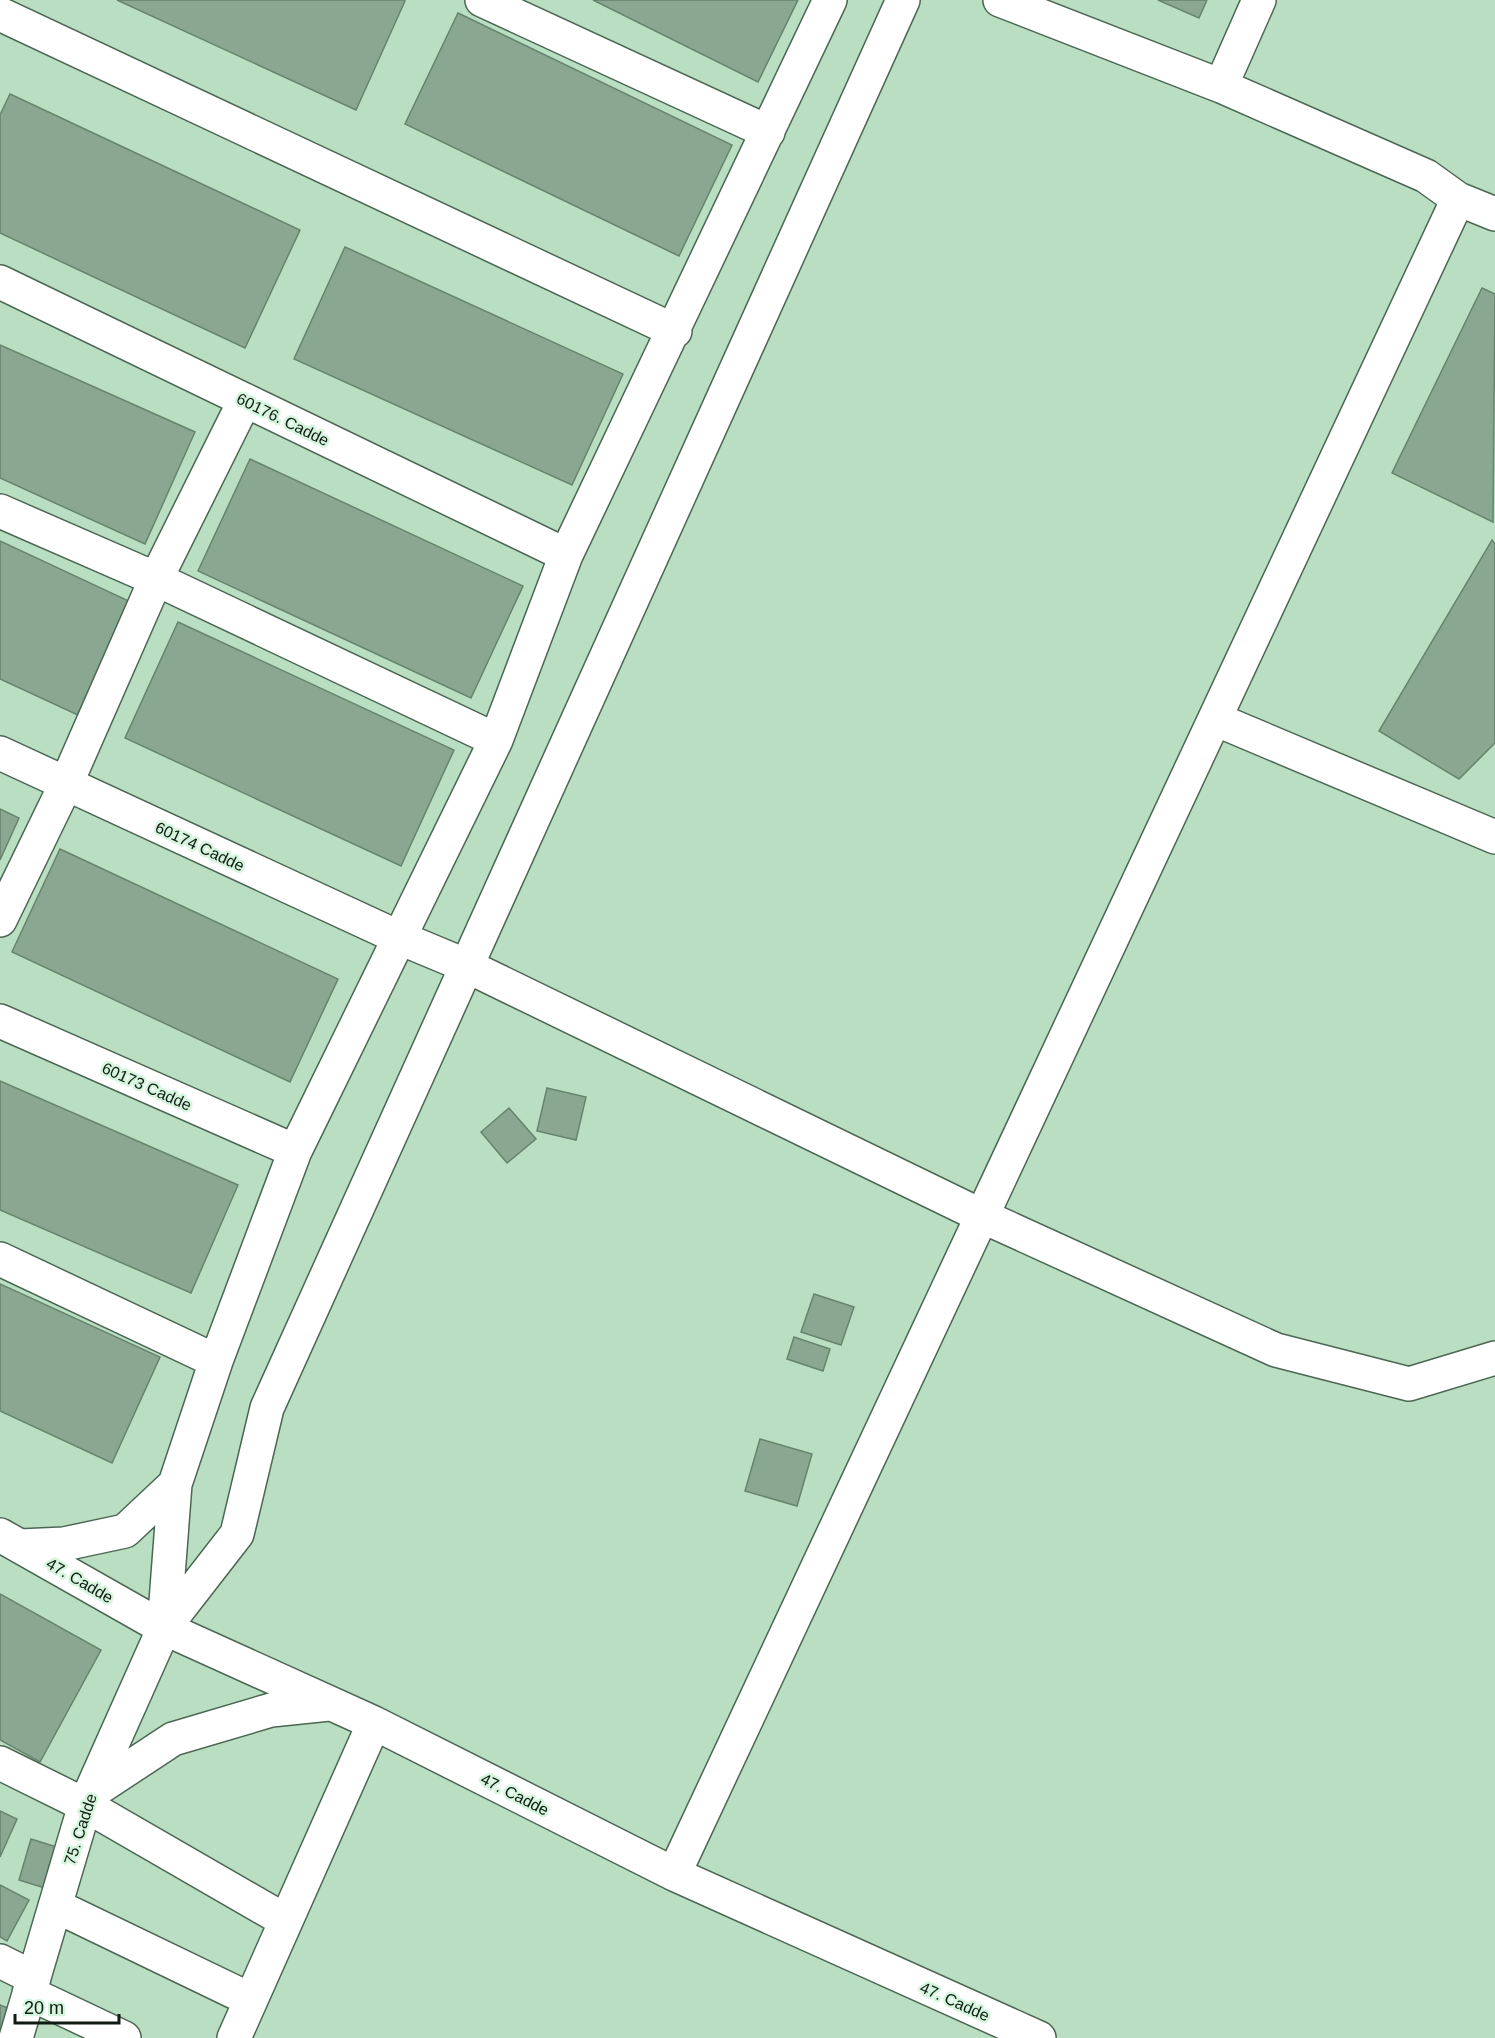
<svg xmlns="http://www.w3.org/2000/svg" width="1495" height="2038" font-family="Helvetica,sans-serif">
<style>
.built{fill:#b9dec1}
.building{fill:#8aa891;stroke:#67846e;stroke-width:1.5}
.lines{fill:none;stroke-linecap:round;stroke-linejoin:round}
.minor-casing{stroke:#4b6753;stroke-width:36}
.minor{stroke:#fff;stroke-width:33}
.labels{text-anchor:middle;stroke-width:5;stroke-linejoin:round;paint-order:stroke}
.street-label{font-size:16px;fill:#0f1b13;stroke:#d5f5dd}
</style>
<rect width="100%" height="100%" fill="#c8e8d0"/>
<path class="built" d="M0 0H1495V2038H0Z"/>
<path class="building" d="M117 0H404L405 1 356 110Z
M593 0H798L758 82Z
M1158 0H1207L1199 18Z
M458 13 732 145 679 256 405 124Z
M10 94 300 230 245 348 0 233V115Z
M345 247 623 374 572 485 294 359Z
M1482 288 1495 294 1493 522 1392 473Z
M0 345 195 432 145 544 0 478Z
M250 459 523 586 471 698 198 571Z
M1492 540 1495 544V743L1459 779 1379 731Z
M0 541 133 603 80 716 0 679Z
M178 622 454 750 401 866 125 738Z
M0 809 19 818 0 860Z
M60 849 338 979 290 1082 12 952Z
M0 1081 238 1185 191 1293 0 1210Z
M547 1088 586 1097 576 1140 537 1131Z
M509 1108 536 1139 507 1163 481 1132Z
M0 1284 160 1357 112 1463 0 1411Z
M814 1294 854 1307 841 1345 801 1332Z
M794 1337 830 1349 823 1371 787 1359Z
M760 1439 812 1454 797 1506 745 1491Z
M0 1594 101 1650 40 1762 0 1740Z
M0 1811 17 1819 0 1857Z
M31 1839 60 1848 48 1889 19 1880Z
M0 1885 29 1900 7 1941 0 1937Z
M0 2005 10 2009 0 2032Z"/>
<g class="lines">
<defs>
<path id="minor" d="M482 0 768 132
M1000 0 1221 86 1426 176 1458 199 1495 214
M0 14 675 331
M1221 86 1259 0
M0 282 566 555
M0 511 156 579 496 740
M1215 719 1495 837
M0 753 400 938 467 966 984 1217 1276 1350 1409 1384 1495 1358
M0 920 66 784 156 579 245 400
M0 1021 295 1151
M0 1259 216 1361
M0 1535 164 1628 374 1723 674 1874 1039 2038
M20 1546 64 1544 125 1531 175 1484
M164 1628 175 1484 216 1361 295 1151 496 740 566 555 830 0
M0 1763 85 1805 286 1921
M91 1793 173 1739 271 1710 329 1704
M674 1874 1458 199
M56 1906 251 2000
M0 1961 34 1978
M29 1993 124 2038
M16 2038 85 1805 164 1628 237 1534 267 1408 903 0
M234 2038 374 1723"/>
</defs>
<use href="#minor" class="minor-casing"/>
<use href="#minor" class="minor"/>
</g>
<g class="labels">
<g class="street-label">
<text transform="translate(283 419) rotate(26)" y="6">60176. Cadde</text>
<text transform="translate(200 846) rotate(25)" y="6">60174 Cadde</text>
<text transform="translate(147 1086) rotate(24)" y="6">60173 Cadde</text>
<text transform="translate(80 1580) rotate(30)" y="6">47. Cadde</text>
<text transform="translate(515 1794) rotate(27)" y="6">47. Cadde</text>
<text transform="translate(80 1829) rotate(-72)" y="6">75. Cadde</text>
<text transform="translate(955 2001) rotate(24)" y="6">47. Cadde</text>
</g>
</g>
<path d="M15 2014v9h104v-9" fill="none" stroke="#0f1b13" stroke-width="3"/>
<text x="24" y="2014" font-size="18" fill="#0f1b13" stroke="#d5f5dd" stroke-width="4.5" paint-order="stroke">20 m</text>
</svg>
